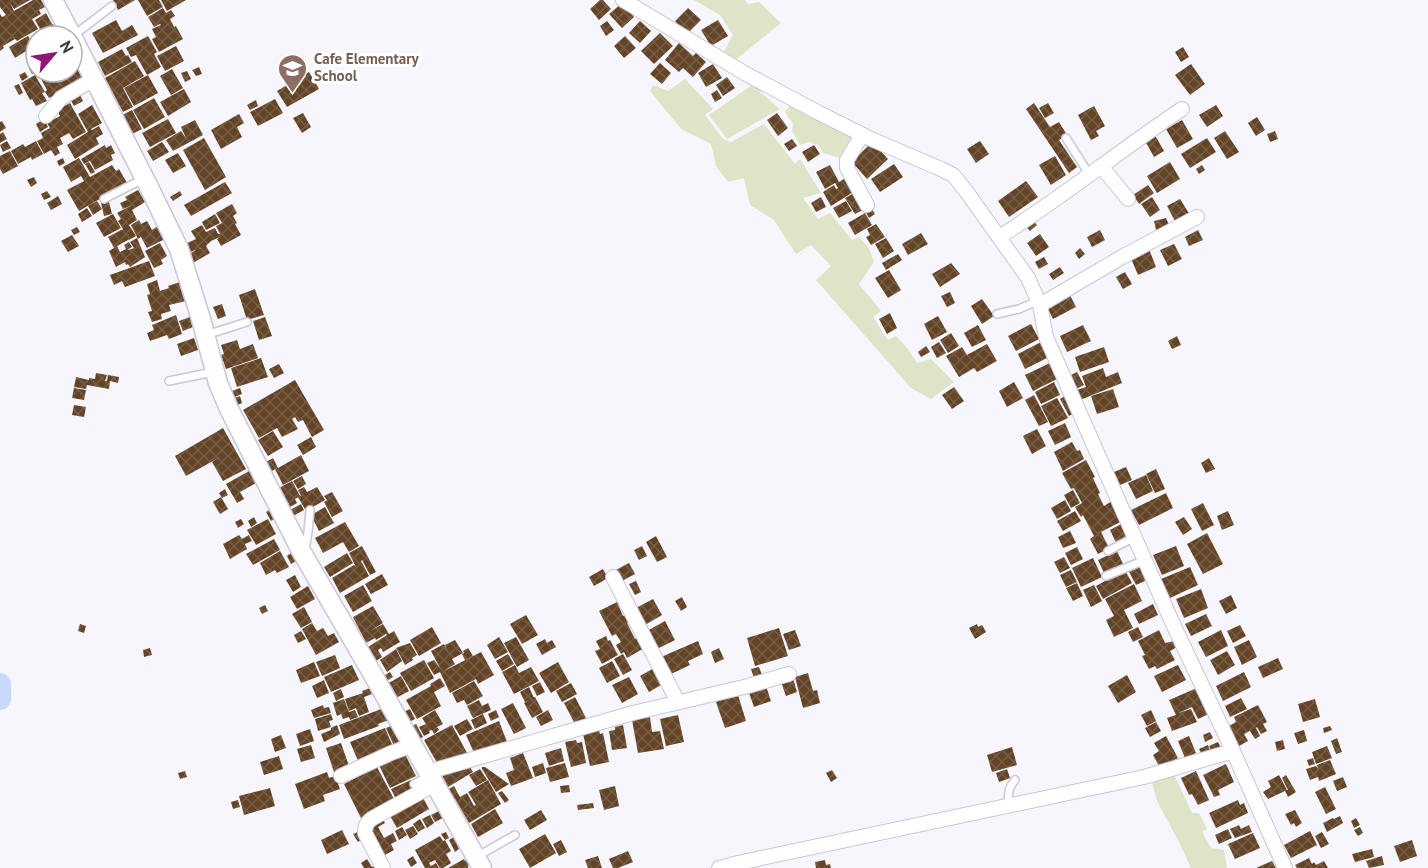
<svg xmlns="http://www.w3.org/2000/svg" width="1428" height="868" font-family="'PT Sans',sans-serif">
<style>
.grass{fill:#dee4c8}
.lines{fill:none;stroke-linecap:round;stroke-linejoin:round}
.river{stroke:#c8d9fa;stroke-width:22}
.building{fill:url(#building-cross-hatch)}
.service-casing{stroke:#cbc5d5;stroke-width:10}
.minor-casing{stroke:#cbc5d5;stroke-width:16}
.tertiary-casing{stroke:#cbc5d5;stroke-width:21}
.service{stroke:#fff;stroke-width:7}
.minor{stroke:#fff;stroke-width:14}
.tertiary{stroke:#fff;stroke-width:18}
.labels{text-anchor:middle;stroke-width:6;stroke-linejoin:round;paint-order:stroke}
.education-label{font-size:15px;font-weight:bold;fill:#785e54;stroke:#fff;text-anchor:start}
</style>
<defs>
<pattern id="building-cross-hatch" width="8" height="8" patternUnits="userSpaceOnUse" patternTransform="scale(1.5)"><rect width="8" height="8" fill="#644427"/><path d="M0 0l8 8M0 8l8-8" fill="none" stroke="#775e47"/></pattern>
</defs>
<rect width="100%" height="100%" fill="#f8f6fd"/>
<path class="grass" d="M694 0H745L748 4 759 2 781 23 734 61 723 53 733 35 720 15Z
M685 79 713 109 705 115 723 139 731 142 764 124 795 164 800 159 821 193 803 198 818 219 830 213 852 240 859 237 869 248 874 262 859 284 881 311 873 317 888 340 896 336 908 349 917 363 931 359 954 382 931 399 911 388 816 280 831 266 811 245 796 254 774 220 750 205 744 178 728 182 716 166 711 144 681 129 650 91 653 85 668 91Z
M752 85 780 109 727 139 709 115Z
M792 103 854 136 839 158 823 153 818 145 809 142 800 145 792 131 793 124 785 112Z
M1174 774 1192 813H1199L1207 829 1202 832 1211 848 1224 850 1227 868H1191L1180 844 1157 801 1151 779Z"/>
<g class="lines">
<path class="river" d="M0 684V699"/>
</g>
<path class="building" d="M0 0H30L14 9 10 3 14 11 33 0H41L45 7 39 10 41 14 32 19 38 29 17 41 15 39 3 46 4 48 0 51V14L2 17 6 15 0 7Z
M113 0H135L118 10Z
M138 0H159L163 7 147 16Z
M161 0H186L167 11Z
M600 0H603L611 9 599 20 590 9Z
M622 3 634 17 622 28 609 14Z
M163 8 166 13 171 10 175 16 170 19 174 27 176 26 183 39 159 52 152 39 156 37 152 29 161 25 160 24 154 27 148 17Z
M688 8 701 20 687 34 675 21Z
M46 13 52 24 44 29 53 24 59 34 56 36H36V46L31 36 41 31 35 20Z
M116 20 122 31 132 25 138 35 103 53 92 33Z
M718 20 728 36 711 46 701 30Z
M607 21 614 30 606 36 600 26Z
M640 21 651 31 640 43 629 33Z
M660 33 673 46 654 64 641 51Z
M28 36 34 46 15 58 9 47Z
M148 36 157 52 154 54 161 67 147 75 136 55 131 57 126 48Z
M625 36 636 48 624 58 614 46Z
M679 43 693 56 696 53 706 62 693 77 683 68 679 72 665 60Z
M176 46 184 61 165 71 157 56Z
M1183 47 1189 57 1181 62 1175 52Z
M36 48V63L34 64 36 71 32 74 29 68 31 67 26 58 31 55 30 51Z
M122 49 126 56 128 55 132 62 105 76 98 62Z
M74 61 85 80 49 98 45 92 47 90 41 79 52 73 51 72H72V62Z
M135 61 144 76 123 88 133 107 123 112 105 78Z
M660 63 671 73 662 84 650 74Z
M713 64 722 78 706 87 698 73Z
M1191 64 1205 84 1190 95 1175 75Z
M199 67 202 74 196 76 192 70Z
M320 67 327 78 320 83 313 72Z
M172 69 183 88 171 95 160 76Z
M187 71 191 79 185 82 181 73Z
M25 72 28 77 22 81 19 75Z
M309 72 319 89 287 107 277 91Z
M35 75 45 92 42 93 47 101 36 106 32 99 30 100 21 83Z
M148 75 158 93 134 106 124 88Z
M727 77 735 88 723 96 716 85Z
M19 84 23 93 19 95 14 86Z
M184 89 191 102 168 116 160 102Z
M717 90 722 98 715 102 711 94Z
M78 91 83 101 74 106 69 97Z
M154 98 165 117 144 129 133 110Z
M275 99 283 113 258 126 250 112Z
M256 100 258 106 250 110 247 105Z
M70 103 86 132 73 139 69 133 60 138 63 144 57 147 60 153 55 156 51 150 44 154 37 141 43 138 41 133 50 128 47 123 60 116 57 110Z
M1034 103 1050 127 1059 122 1067 135 1059 140 1077 167 1069 173 1026 109Z
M1048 103 1054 113 1045 118 1039 108Z
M92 105 102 123 91 129 92 130 99 126 103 134 96 138 99 144 75 159 67 145 88 132 78 114Z
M1216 105 1223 116 1207 127 1199 115Z
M1094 106 1105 126 1096 131 1099 136 1091 140 1078 115Z
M132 110 142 129 132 134 122 115Z
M303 113 311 127 302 133 293 118Z
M777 113 788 128 778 136 767 120Z
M239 114 244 123 237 127 242 137 221 149 211 130Z
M1257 117 1265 130 1256 136 1248 123Z
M44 119 48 127 40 132 36 124Z
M168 119 176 133 150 147 142 133Z
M195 120 203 135 173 151 166 140 181 131 186 138 181 127Z
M1182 120 1193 139 1177 148 1166 129Z
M2 121 6 128 0 132V122Z
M1152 130 1164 151 1154 157 1144 139Z
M1225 131 1239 152 1227 159 1214 138Z
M1275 131 1278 139 1270 142 1267 134Z
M3 132 7 139 0 143V134Z
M204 138 226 177 205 190 183 150Z
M1207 138 1216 152 1190 168 1181 154Z
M792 139 797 146 789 151 784 144Z
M7 141 11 148 3 152 0 145Z
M36 141 43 154 32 160 31 157 18 164 11 151 23 144 25 147Z
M980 141 989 154 976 163 967 149Z
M162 142 169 152 153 161 147 151Z
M872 142 888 159 867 179 852 162Z
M105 145 106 148 111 145 115 153 111 155 113 160 95 170 90 161 84 164 81 159Z
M814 145 820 154 808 162 802 152Z
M10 151 18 166 3 174 0 169V156Z
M178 153 186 166 173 173 165 160Z
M1055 156 1066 175 1051 185 1039 165Z
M63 158 65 163 59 166 57 161Z
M79 158 90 177 112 165 116 171 119 169 127 183 79 211 67 190 84 181 81 176 71 182 63 167Z
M89 162 95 172 91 174 85 164Z
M1170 162 1180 179 1157 193 1147 176Z
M894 164 903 177 880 192 871 179Z
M830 165 839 182 847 177 855 191 831 206 823 192 834 185 836 189 838 188 835 183 825 189 816 172Z
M1202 165 1205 170 1199 174 1196 169Z
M34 177 37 183 31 187 27 180Z
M1026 181 1038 197 1009 217 998 201Z
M225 182 232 193 191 216 184 205Z
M1148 185 1154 193 1139 204 1133 195Z
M138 190 145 202 132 210 137 220 129 225 136 236 129 240 128 239V240L117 246 120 252 126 249 124 245 129 242 132 247 127 250 132 249 134 248 130 242 137 238 145 257 130 267 128 264 126 265 125 262 116 267 109 251 114 248 108 237 123 229 118 221 121 219 117 213 132 205 123 209 120 203 127 200 125 197Z
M47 191 51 197 44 200 41 194Z
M180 191 182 195 173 201 170 197Z
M854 193 863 210 855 214 845 198Z
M58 196 62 204 51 210 47 203Z
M821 197 826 207 816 212 811 203Z
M1152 197 1160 210 1150 217 1141 204Z
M1180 199 1190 215 1176 223 1167 206Z
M97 201 102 209 93 215 88 206Z
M846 201 852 211 839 218 833 208Z
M109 202 112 214 104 216 101 203Z
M232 204 237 213 233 216 237 223 235 224 241 235 221 246 217 239 220 237 211 241 206 246 210 253 193 263 188 255 199 248 201 249 200 248 202 247 191 252 187 243 196 239 191 231 202 225 206 232 215 228 218 234H220L216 226 222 223 216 213Z
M870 206 875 214 869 218 864 209Z
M87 208 92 216 82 222 78 214Z
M865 213 872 225 855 235 848 223Z
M113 214 121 228 104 237 96 223Z
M215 214 220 223 206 230 202 222Z
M1031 218 1037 225 1030 231 1024 224Z
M1166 218 1170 227 1157 234 1154 221Z
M139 220 141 224 147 221 152 230 158 226 165 239 147 248 141 237 138 239 131 225Z
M876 224 885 237 871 245 866 237 870 235 867 229Z
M77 227 80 232 74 235 71 230Z
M1100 230 1105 240 1092 247 1087 237Z
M1198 230 1203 240 1189 246 1185 237Z
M921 233 928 244 908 255 902 244Z
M1040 234 1049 247 1036 256 1027 243Z
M72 235 79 246 68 252 61 241Z
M886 238 894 251 883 258 875 244Z
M160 243 167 256 161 260 163 264 154 268 145 251Z
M1174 244 1182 259 1168 266 1160 250Z
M1080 248 1085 254 1079 259 1075 253Z
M1149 249 1156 267 1138 275 1130 256Z
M898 254 902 260 886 270 882 263Z
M1044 257 1048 264 1039 269 1035 262Z
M149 261 155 276 125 287 122 281 114 285 110 275Z
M951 263 960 274 940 287 932 274Z
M1060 267 1064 273 1053 280 1049 274Z
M889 270 901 290 888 298 875 278Z
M1125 272 1132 284 1123 289 1116 277Z
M157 280 160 291 169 288 168 286 180 282 186 301 169 305 171 311 161 314 162 319 152 322 148 312 152 311 147 295 150 294 147 284Z
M255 289 264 315 247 320 239 295Z
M950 292 955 303 947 307 941 296Z
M1069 293 1076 307 1053 319 1046 305Z
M982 299 994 316 982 324 971 306Z
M222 304 226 316 218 319 213 307Z
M890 313 897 328 887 334 879 319Z
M176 315 182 334 169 339 167 335 150 341 147 333 154 330 152 325Z
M938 316 947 332 932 340 924 324Z
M190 317 193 327 183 331 179 321Z
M265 317 272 336 259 340 253 321Z
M1031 324 1039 339 1016 351 1008 336Z
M978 325 986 340 972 347 964 333Z
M1083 325 1091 341 1067 352 1060 336Z
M951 333 959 346 948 353 940 340Z
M1177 336 1181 345 1172 349 1168 341Z
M194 338 198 350 181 356 177 344Z
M237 340 240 349 253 344 258 358 226 369 221 355 224 354 221 345Z
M939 342 946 353 937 358 931 347Z
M1041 342 1049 357 1025 369 1018 354Z
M987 344 997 361 977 372 974 368 959 377 946 356 962 347 967 355Z
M926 346 930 352 921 357 918 352Z
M1104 347 1109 362 1080 372 1075 357Z
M261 358 268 377 237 387 231 368Z
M1050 363 1057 379 1033 391 1025 375Z
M279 364 284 373 274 378 269 369Z
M1103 368 1106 377 1118 372 1122 383 1080 400 1077 390 1086 387 1082 376Z
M1077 372 1084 385 1074 390 1067 377Z
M96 373 107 375 105 381H107L108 375 119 377 118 383 110 381 109 389 87 385 86 389 74 387 76 377 89 380V378L95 379Z
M295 380 324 430 312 437 303 420 298 422 295 417 292 419 298 429 282 437 277 428 259 438 243 410Z
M1014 382 1023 398 1007 407 999 391Z
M1054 382 1060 395 1041 404 1035 392Z
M954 387 964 401 952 409 942 395Z
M74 388 86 390 84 400 72 398Z
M240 388 242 394 232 398 229 392Z
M1113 389 1119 407 1097 414 1091 396Z
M1034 395 1048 422 1039 426 1025 400Z
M1067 395 1076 412 1069 416 1060 399Z
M240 396 242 403 235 406 232 399Z
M1057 398 1068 418 1051 426 1041 406Z
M74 405 86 407 84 417 72 415Z
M1065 423 1071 437 1055 445 1048 431Z
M223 428 246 469 223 481 212 462 222 456 186 476 175 456Z
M1037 429 1046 446 1032 454 1023 436Z
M273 431 283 447 268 456 258 440Z
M311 437 316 447 303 455 297 445Z
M1072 442 1077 451 1080 450 1084 459 1063 471 1054 452Z
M301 455 309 471 283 485 275 469 271 472 266 462 273 458 278 468Z
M1209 458 1215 469 1206 473 1201 463Z
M1086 460 1095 477 1093 478 1100 493 1098 494 1104 506 1112 501 1122 521 1101 532 1109 548 1098 554 1090 539 1094 536 1083 515 1081 517 1075 507 1082 503 1074 488 1071 489 1062 473Z
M1126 467 1132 480 1120 485 1114 472Z
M1156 469 1165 489 1155 493 1146 474Z
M251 470 258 482 233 496 226 484Z
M1146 475 1153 491 1136 499 1128 483Z
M302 476 306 484 298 489 293 481Z
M292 481 300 496 295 499 297 503 290 507 286 499 283 500 277 489Z
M304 487 307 492 317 487 325 500 306 511 298 497 301 496 298 490Z
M225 489 228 495 222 498 219 493Z
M1073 490 1080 503 1071 508 1064 495Z
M240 492 244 499 237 503 233 496Z
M332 492 343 511 332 517 324 502 327 500 324 496Z
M1166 493 1173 508 1139 525 1131 510Z
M221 497 228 509 220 514 213 502Z
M1065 500 1071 511 1057 519 1051 508Z
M1203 503 1214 525 1202 531 1191 509Z
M301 504 304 510 293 516 290 510Z
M277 506 282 515 271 521 266 512Z
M325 507 334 523 319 531 311 515Z
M1075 511 1081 521 1063 531 1057 521Z
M1228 511 1234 525 1222 530 1217 516Z
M254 517 257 523 251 527 248 521Z
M1184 517 1192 529 1183 535 1175 522Z
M241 519 244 524 238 528 235 522Z
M268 519 276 534 256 545 247 530Z
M345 522 359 546 349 552 343 542 323 553 315 538Z
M1121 524 1127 538 1116 543 1110 530Z
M1070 531 1076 543 1063 548 1058 537Z
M1207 533 1223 564 1203 574 1187 544Z
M239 535 242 539 249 535 252 541 245 544 247 549 230 559 223 544Z
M656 536 667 557 657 562 646 542Z
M274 539 280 550 253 565 246 554Z
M362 546 376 572 370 575 362 560 361 561 369 576 340 593 332 578 354 565 356 567 349 553Z
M642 546 647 556 639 560 634 550Z
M1176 546 1184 566 1162 575 1153 555Z
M1077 547 1083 559 1071 565 1065 553Z
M280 551 289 567 277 573 275 570 266 575 260 563Z
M1117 551 1123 564 1104 573 1098 560Z
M291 553 296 561 291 564 287 556Z
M347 553 353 563 330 577 324 567Z
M1064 557 1070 568 1060 573 1054 562Z
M1093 558 1102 577 1081 587 1072 568Z
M629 563 635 574 620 582 614 571Z
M1139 565 1147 580 1136 585 1128 570Z
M1190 567 1198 585 1170 598 1161 579Z
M603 569 608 578 594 586 589 577Z
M1071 570 1077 582 1066 587 1060 575Z
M1125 570 1132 583 1103 599 1096 586Z
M382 574 388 585 371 594 365 584Z
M295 575 301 587 293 592 286 580Z
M636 581 641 592 635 595 629 584Z
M1077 583 1083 596 1073 601 1066 588Z
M1134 584 1142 601 1124 610 1133 628 1114 637 1106 620 1114 616 1105 599Z
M363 585 372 601 353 612 344 596Z
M1094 585 1102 601 1091 607 1083 590Z
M308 586 315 599 297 609 290 597Z
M1201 589 1208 608 1184 618 1176 599Z
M1231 595 1237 608 1226 614 1219 601Z
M682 597 687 607 681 611 675 601Z
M653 599 662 615 645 625 636 608Z
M617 602 623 616 626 615 630 622 627 623 635 639 640 636 646 647 627 658 624 652 621 654 616 645 621 642 616 634 612 636 599 611Z
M1153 604 1158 615 1139 624 1134 614Z
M265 605 268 611 262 614 259 608Z
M373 606 383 623 370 631 383 624 389 634 394 631 400 642 383 652 381 648 378 650 382 657 376 661 368 647 387 635 386 634 376 640 375 638 366 643 353 617Z
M304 607 312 622 301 628 292 614Z
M1206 614 1212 626 1191 636 1185 624Z
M526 615 538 635 522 644 510 624Z
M665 621 675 640 657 649 647 631Z
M312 623 317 631 323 628 328 636 334 633 339 642 316 655 302 629Z
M80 624 86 626 84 633 78 631Z
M977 624 978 627 982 625 986 632 975 639 969 628Z
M1240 625 1246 636 1233 643 1227 631Z
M432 627 441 643 419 656 410 640Z
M1138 627 1143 637 1133 642 1128 632Z
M779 628 788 656 755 666 747 638Z
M795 630 801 646 789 650 783 634Z
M1159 630 1165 643 1175 641 1177 647 1170 651 1175 660 1157 669 1155 666 1149 669 1142 656 1145 655 1138 641Z
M1221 630 1228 646 1206 657 1198 642Z
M301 631 306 639 298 643 294 635Z
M606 636 608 641 610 640 618 655 602 664 595 651 600 649 596 641Z
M499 637 508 652 495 659 487 645Z
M516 637 529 660 517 667 504 643Z
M545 639 547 643 552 640 556 647 542 655 536 644Z
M455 640 463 653 452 659 455 664 444 671 481 652 494 675 478 684 476 679 450 693 440 672 434 675 427 663 434 660 440 668 431 651 444 644 448 652 445 645Z
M1249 640 1257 657 1242 665 1234 647Z
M698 641 703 654 688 661 690 665 669 675 661 657Z
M410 643 417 655 412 658 413 660 405 665 396 648Z
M150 648 152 655 144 657 143 650Z
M468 648 473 656 465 660 462 654 464 653 463 651Z
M719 648 724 659 715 663 711 652Z
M396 649 402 661 387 672 380 660Z
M1227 651 1235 665 1218 675 1210 660Z
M508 654 514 664 502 671 496 661Z
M623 654 632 670 623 675 614 659Z
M335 655 340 668 322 676 316 662Z
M1278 658 1283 669 1263 678 1258 667Z
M424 660 434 678 411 691 400 673Z
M612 661 620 676 607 683 599 668Z
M314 662 320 676 301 683 296 670Z
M558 662 569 682 551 693 539 673Z
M352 665 359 680 331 692 324 677Z
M515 665 519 673 531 667 539 681 514 694 502 672Z
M1178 665 1186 680 1162 692 1154 676Z
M759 667 762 675 754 678 751 669Z
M654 668 663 684 649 692 640 676Z
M390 672 393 677 385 682 382 677Z
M1244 672 1251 687 1223 701 1216 686Z
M808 673 813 691 817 690 820 703 803 708 795 677Z
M1127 675 1136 692 1118 703 1108 686Z
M401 676 409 691 396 698 387 684Z
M629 677 638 694 622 703 612 685Z
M440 678 445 686 434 692 441 706 417 719 406 700 431 686 430 684Z
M793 678 797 692 786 696 781 682Z
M324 680 329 693 317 698 312 686Z
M474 681 483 696 467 705 464 700 457 703 452 693Z
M540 682 545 692 537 696 532 686Z
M571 683 577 694 562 702 556 691Z
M766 686 771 701 754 707 748 690Z
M529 687 534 698 525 702 520 692Z
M370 688 372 694 364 697 369 712 359 716 356 708 349 711 345 699 363 693 362 691Z
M1197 688 1209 714 1198 719 1192 707 1178 713 1191 709 1197 722 1172 731 1167 718 1176 715 1169 700Z
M341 689 344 697 336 701 333 693Z
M738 695 746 721 725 728 716 702Z
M535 697 543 712 532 718 524 703Z
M575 697 586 718 575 724 564 703Z
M1241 698 1247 709 1230 717 1225 706Z
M344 699 349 712 355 710 358 717 350 720 349 717 343 719 341 714 337 716 333 703Z
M1315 699 1320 717 1303 722 1298 704Z
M479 700 482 706 488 703 491 710 473 718 467 706Z
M513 703 526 728 514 734 501 709Z
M323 705 324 708 329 707 331 713 314 718 311 710Z
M1258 705 1267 722 1263 724 1267 731 1261 734 1257 727 1256 728 1260 736 1255 739 1250 731 1244 734 1248 741 1239 746 1229 726 1236 722 1234 717Z
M384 708 389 720 378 724 379 726 344 739 339 725Z
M410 709 415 719 407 723 401 713Z
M435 710 443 724 437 727 439 730 434 734 432 730 429 731 430 733 424 736 419 727 426 724 422 718Z
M496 710 499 717 491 721 488 714Z
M548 710 553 720 541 726 536 717Z
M1151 710 1156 721 1147 726 1141 715Z
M331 714 333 720 329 721 331 727 318 731 315 719Z
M483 714 487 723 475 729 471 720Z
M678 715 684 742 666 746 660 719Z
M650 717 652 732 660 731 664 749 638 753 632 720Z
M467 719 473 729 460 736 454 726Z
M499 721 507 742 475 755 466 735Z
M1156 722 1161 731 1150 737 1145 728Z
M398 723 406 744 395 748 386 728Z
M416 724 423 737 415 741 408 728Z
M337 725 340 734 324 742 321 734 331 730V728Z
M452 725 467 753 440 768 424 740Z
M623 725 627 748 612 750 609 731 615 730V727Z
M598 726 600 734 603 733 609 762 590 766 582 729Z
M1330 726 1332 730 1324 733 1323 728Z
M385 728 394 749 359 763 350 742Z
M310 729 314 741 300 746 296 734Z
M1304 730 1307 741 1298 744 1294 733Z
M1210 732 1213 738 1205 742 1203 735Z
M281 735 286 748 275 752 271 739Z
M1166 736 1178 758 1160 768 1153 755 1159 751 1154 743Z
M1189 736 1196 753 1185 758 1178 741Z
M1337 738 1342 752 1336 754 1331 741Z
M576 740 577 743 582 742 586 763 571 767 565 742Z
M1283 740 1285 749 1277 751 1275 742Z
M1218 742 1222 750 1213 754 1209 746Z
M341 743 349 766 334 772 326 748Z
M311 745 315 758 301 762 297 749Z
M1208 745 1211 753 1203 756 1199 749Z
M1327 746 1332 758 1316 764 1312 752Z
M1012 747 1017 765 992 772 987 755Z
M561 748 564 761 549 766 545 753Z
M403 750 416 776 390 788 378 763Z
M523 753 533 778 511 786 506 773 514 770 510 758Z
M279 756 283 769 264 775 260 762Z
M1313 758 1315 764 1309 766 1307 760Z
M1330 760 1336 774 1319 781 1318 777 1310 780 1306 769 1316 766 1318 769 1317 765Z
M467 762 473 772 448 787 442 775Z
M543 763 546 773 535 777 532 767Z
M565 763 569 777 550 782 546 768Z
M1226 764 1234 782 1218 790 1220 795 1214 797 1203 775Z
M377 767 395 801 361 818 344 784Z
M482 767H485L509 784 496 792 482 769Z
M480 769 487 780 476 786 469 775Z
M1007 769 1010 778 999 782 996 773Z
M832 770 837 778 831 782 826 773Z
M185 771 187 777 180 779 178 773Z
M1196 771 1209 800 1198 805 1192 794 1189 795 1181 778Z
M327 772 329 778 335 776 340 789 323 795 325 801 304 809 295 784Z
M1279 775 1287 790H1288L1282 778 1286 775 1296 792 1288 797 1285 791 1268 799 1263 792 1271 787 1268 781Z
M1343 777 1347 787 1337 791 1333 781Z
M411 780 414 786 418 783 422 790 397 801 391 789Z
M488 780 501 804 469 823 455 799 453 801 447 790 454 786 460 797 467 793 474 806 476 805 468 792Z
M569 785 570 792 561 793 560 786Z
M615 786 619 806 604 810 599 790Z
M1325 787 1336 809 1326 814 1315 792Z
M270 788 275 806 244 815 239 796Z
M502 791 509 800 505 803 498 793Z
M422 796 429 809 397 828 389 814Z
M238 800 240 807 233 809 231 802Z
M1238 800 1240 805 1244 803 1248 813 1216 828 1209 813Z
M593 803 594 808 578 810 577 805Z
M495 809 503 823 478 837 471 824Z
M441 810 445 817 435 822 431 815Z
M541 810 547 820 530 830 524 820Z
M1295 810 1302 823 1296 827 1294 823 1291 825 1285 814Z
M430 815 434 823 427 828 422 819Z
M381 816 385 823 378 827 384 838 393 833 397 841 391 844 394 850 385 855 377 841 375 842 367 824Z
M1340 816 1343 823 1327 832 1323 823 1333 818 1334 819Z
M1356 818 1360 825 1354 828 1351 821Z
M420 819 425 828 418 832 413 824Z
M1239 825 1241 829 1249 825 1252 832 1235 838 1230 829Z
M413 826 418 834 410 839 405 830Z
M402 827 407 835 399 840 395 831Z
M1360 827 1363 833 1358 836 1354 830Z
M1228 829 1232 838 1219 844 1215 835Z
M342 830 349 844 327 854 321 840Z
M360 831 364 838 358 842 353 834Z
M1310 831 1317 845 1291 858 1284 845Z
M446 832 449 838 445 840 451 851 446 854 451 863 443 868H440L435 860 429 863 431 866 436 863 439 868H425L415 850 440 836 443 841 445 840 441 834Z
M1322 832 1329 844 1321 848 1315 836Z
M1253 833 1260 848 1235 859 1228 844Z
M545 834 556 853 530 868 519 849Z
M454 837 459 849 455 852 449 840Z
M561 840 567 852 559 856 553 844Z
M1412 840 1417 856 1400 862 1394 846Z
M1372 849 1374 857 1355 862 1352 854Z
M628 851 633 862 618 868H613L609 859Z
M413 856 417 863 411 867 407 860Z
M598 856 602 868H588L585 860Z
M1382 856 1384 865 1369 868 1366 861Z
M1309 858 1312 864 1314 862 1316 865 1324 861 1328 868H1297L1295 865Z
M367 859 372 867 378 864 381 868H364L361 863Z
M464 859 465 861 468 859 471 864 468 866V868H448Z
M825 860 826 865 830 864 831 868H816L815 862Z
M1272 861 1276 868H1256Z"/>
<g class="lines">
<defs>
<path id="service" d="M74 35 112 6
M1066 138 1089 174
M104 199 143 179
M997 314 1019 309 1038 301
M206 335 247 322
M169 381 213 372
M305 550 308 532 310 510
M1108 551 1135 537
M1106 576 1145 560
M414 784 428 776
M1008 805C1009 794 1007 789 1015 780
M478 856 515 835"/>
<path id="minor" d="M623 0 746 74 819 113 871 139 941 169 953 175 966 191 1028 278 1040 305 1046 337 1173 624 1233 751 1144 777 738 863 719 868
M46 116 61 98 94 79
M862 135 847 160V168L867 205
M1101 166 1128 199
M999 237C1062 198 1120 150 1182 109
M1040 305 1122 257 1197 217
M613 577 678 702
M1233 751 1285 868
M428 772 633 713 748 686 789 674
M341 776 391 753 413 745
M383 868 365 833C365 825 367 822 373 818L435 784"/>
<path id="tertiary" d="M53 0 72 36
M72 36 149 187 179 249 201 319 218 383 229 409 300 549 376 680 482 868"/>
</defs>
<use href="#service" class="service-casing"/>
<use href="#minor" class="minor-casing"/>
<use href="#tertiary" class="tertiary-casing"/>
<use href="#service" class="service"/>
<use href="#minor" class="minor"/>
<use href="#tertiary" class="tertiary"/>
</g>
<defs>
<symbol id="school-pin" viewBox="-11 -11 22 30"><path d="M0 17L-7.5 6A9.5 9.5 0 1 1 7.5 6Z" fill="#8d6e63" stroke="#fff"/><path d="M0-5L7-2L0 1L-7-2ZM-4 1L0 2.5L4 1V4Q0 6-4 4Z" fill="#fff"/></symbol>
</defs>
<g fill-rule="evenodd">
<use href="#school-pin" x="276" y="52" width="33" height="45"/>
</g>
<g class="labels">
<g class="education-label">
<text x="314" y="64">Cafe Elementary<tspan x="314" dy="17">School</tspan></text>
</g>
</g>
<g transform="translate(54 54) rotate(61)"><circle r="28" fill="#ffffff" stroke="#b1b1b3" stroke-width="1.5"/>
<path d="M0-4.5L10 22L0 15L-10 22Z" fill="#911775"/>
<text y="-9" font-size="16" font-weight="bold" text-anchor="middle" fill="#3d3b41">N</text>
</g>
</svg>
